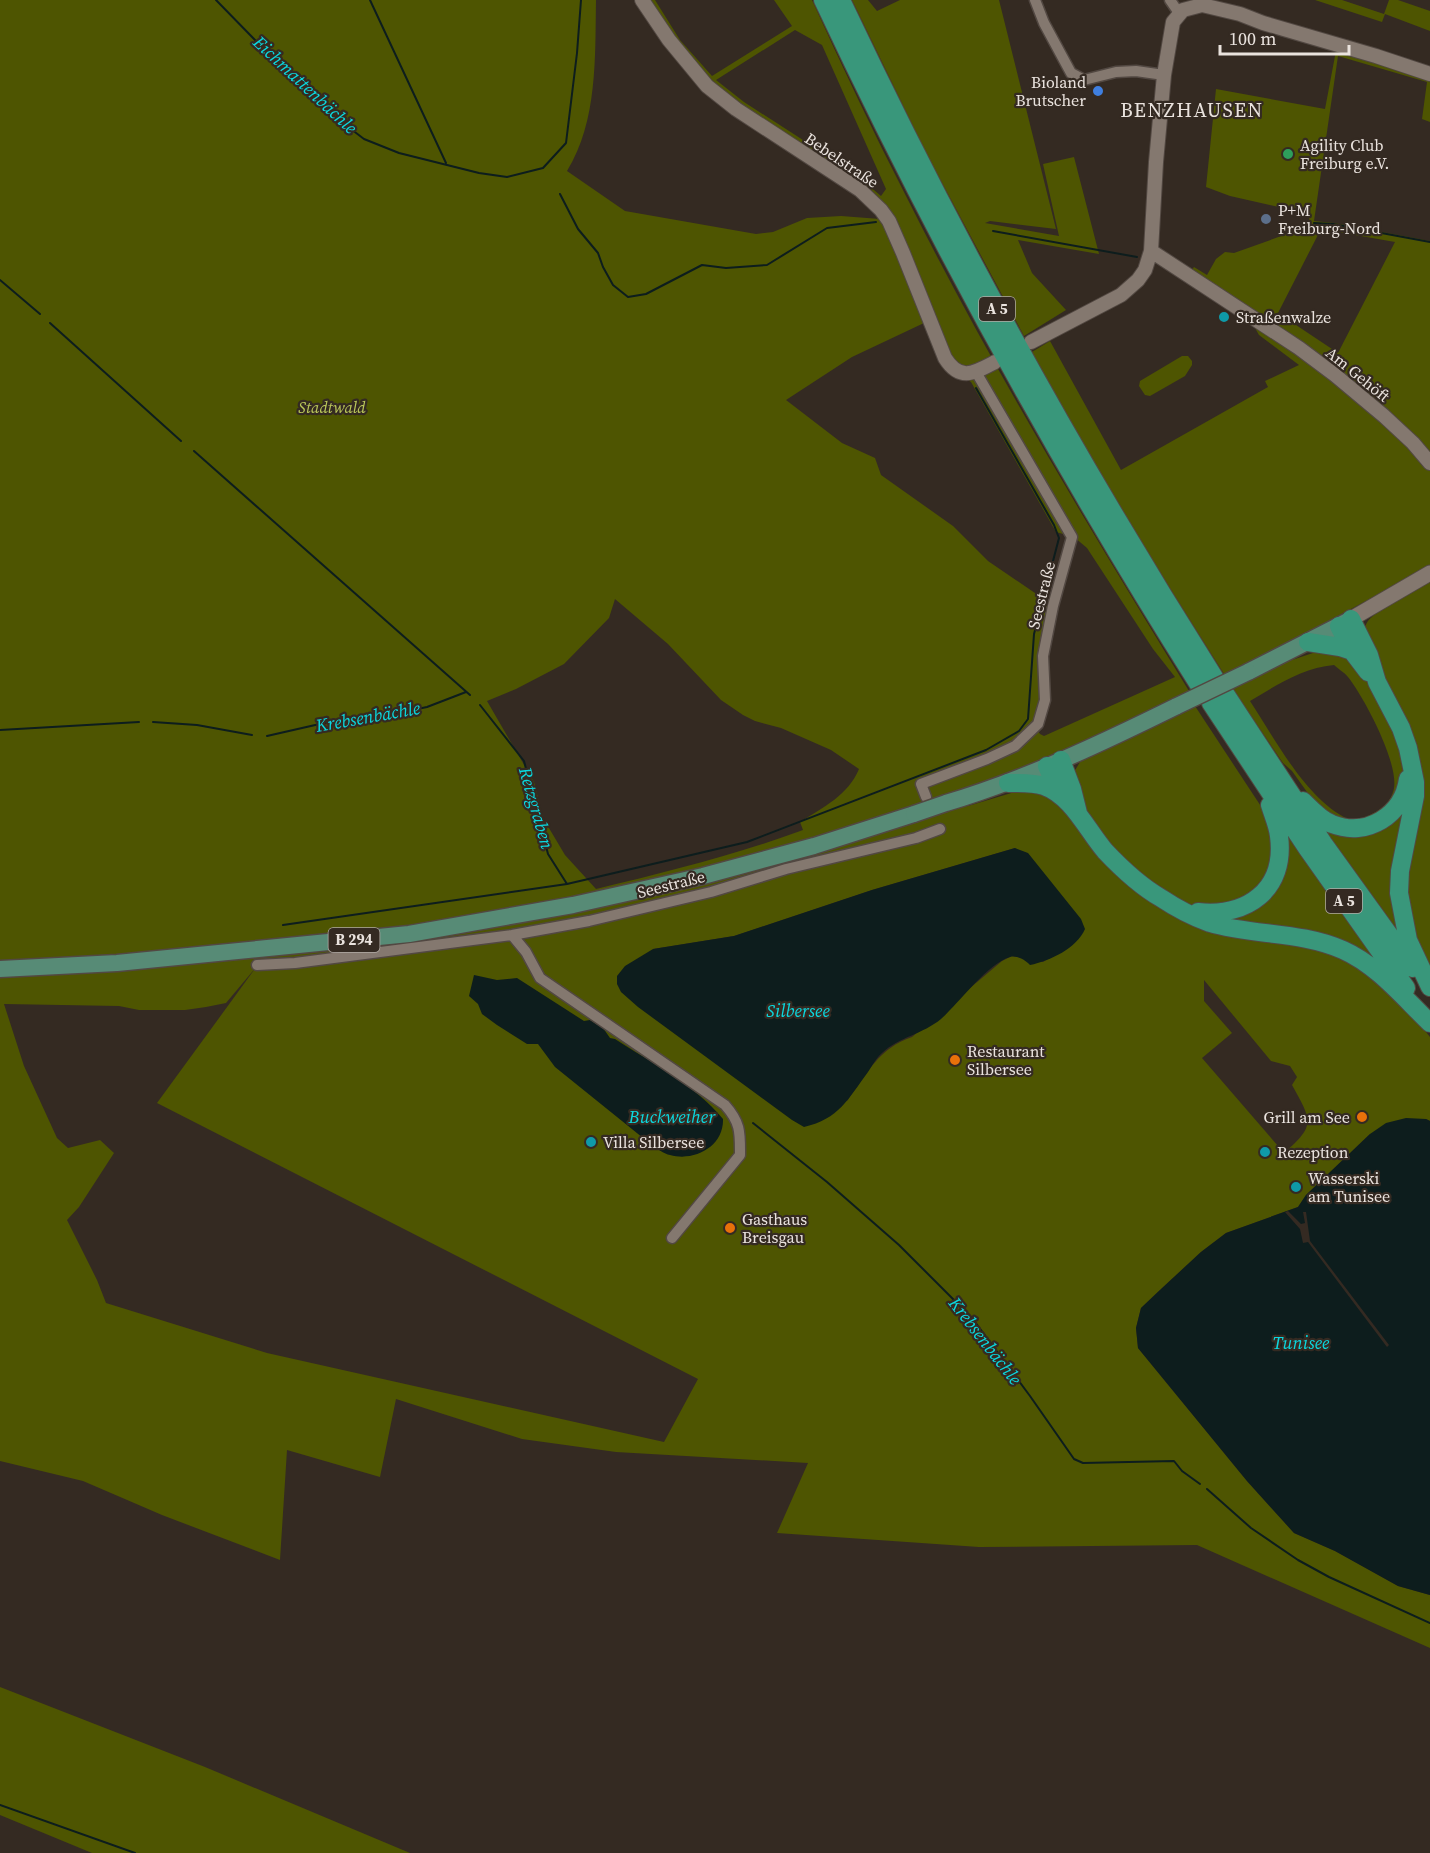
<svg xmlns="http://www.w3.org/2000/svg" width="1430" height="1853" font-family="'Source Serif 4',serif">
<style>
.green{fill:#4e5501;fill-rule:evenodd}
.water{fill:#0d1d1d}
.pier{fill:#342a22}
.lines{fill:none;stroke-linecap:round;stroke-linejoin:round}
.stream{stroke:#0d1d1d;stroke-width:2}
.minor-casing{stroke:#524842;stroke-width:13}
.tertiary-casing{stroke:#524842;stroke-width:16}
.secondary-casing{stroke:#524842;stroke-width:17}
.primary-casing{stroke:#524842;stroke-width:19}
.motorway-casing{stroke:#524842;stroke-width:20}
.minor{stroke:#84786f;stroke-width:10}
.tertiary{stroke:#84786f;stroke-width:14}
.secondary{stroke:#84786f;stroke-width:15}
.primary{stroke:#578b76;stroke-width:16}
.motorway{stroke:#39977b;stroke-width:18}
.primary-bridge-casing{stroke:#524842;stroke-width:19;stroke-linecap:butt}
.primary-bridge{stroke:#578b76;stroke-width:16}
.shop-dot{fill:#3f7fe0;stroke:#342a22;stroke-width:2}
.leisure-dot{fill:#2e9e5b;stroke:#342a22;stroke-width:2}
.service-dot{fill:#5c6f8a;stroke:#342a22;stroke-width:2}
.culture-dot{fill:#0f9aa8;stroke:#342a22;stroke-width:2}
.food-dot{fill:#e8710a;stroke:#342a22;stroke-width:2}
.labels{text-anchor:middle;stroke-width:4.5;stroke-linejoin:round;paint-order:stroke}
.shield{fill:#342a22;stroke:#b3aca6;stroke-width:1.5}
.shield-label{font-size:15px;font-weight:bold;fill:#eae3de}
.poi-label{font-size:16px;fill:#eae3de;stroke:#342a22;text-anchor:start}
.street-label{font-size:16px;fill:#eae3de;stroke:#342a22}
.park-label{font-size:16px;font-style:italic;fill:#bbc85a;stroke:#342a22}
.water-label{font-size:18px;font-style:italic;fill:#0bd8df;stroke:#342a22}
.quarter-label{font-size:20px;letter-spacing:1.5px;fill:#eae3de;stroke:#342a22}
</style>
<rect width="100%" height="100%" fill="#342a22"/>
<path class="green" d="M0 0H596C595 56 598 121 567 171L625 211 756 234 773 232 807 218 841 216 880 219 868 204 847 187 724 108 661 39 635 0H655L680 40 712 76 792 26 774 0H812C842 66 873 132 906 196 991 366 1090 529 1189 691L948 808 968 806 1021 790 1050 793 1115 873 1259 936 1349 958 1411 1013 1430 1037V1121L1426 1119 1370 1134 1306 1195 1298 1207 1226 1233 1201 1252 1160 1290 1141 1308 1136 1328 1138 1348 1247 1481 1294 1533 1335 1551 1398 1586 1430 1595V1648L1197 1545 979 1547 777 1533 808 1463 616 1452 522 1439 396 1399 380 1477 287 1450 280 1560 162 1515 83 1481 0 1461ZM795 30 822 45 886 189 881 196 854 173 744 102 716 80ZM924 323 945 367 971 382 1056 532 1074 537 1087 548 1153 649 1175 677 1044 736 1040 734 1034 725 1041 701 1051 604 988 561 953 526 881 475 875 458 842 443 786 400 852 357ZM615 599 668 644 721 700 743 715 755 721 781 728 831 750 859 769C848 795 824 807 800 822L803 830C735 855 666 872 596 889L565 855 543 818 534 782 487 701 516 689 564 664 609 618ZM1015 848 1048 959 1043 962 1012 956 1002 961 912 1037C879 1048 867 1073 847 1101L653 949 734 936 872 890ZM257 966 157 1103 698 1379 664 1442 267 1353 106 1303 97 1280 67 1220 79 1207 114 1153 100 1140 68 1148 57 1138 24 1066 4 1004 119 1006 139 1010H185L206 1007 226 1003ZM1204 980 1271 1061 1290 1066 1297 1077 1292 1085C1311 1120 1317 1125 1284 1153L1202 1058 1232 1033 1204 1001Z
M852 0H868L877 11 900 0H999L1056 229 990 221 985 223 1059 236 1043 164 1074 157 1099 254 1018 240 1032 273 1066 310 1024 336 925 151Z
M1315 0H1342L1384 14 1389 0H1398L1430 11V31L1385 14 1382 22Z
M1338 40 1430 68V122L1422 119 1427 82 1338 56 1314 221 1334 223 1430 241V974L1406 909 1412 735 1368 642C1364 629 1363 624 1374 615L1366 601 1253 661 1224 674C1157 569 1092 462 1032 352L1050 341 1121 470 1268 387 1265 381 1299 365 1259 335 1255 328 1259 322 1191 271 1194 267 1207 275 1216 259 1225 252 1234 253 1301 229 1309 220V214L1230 196 1206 187 1216 89 1325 109ZM1321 229 1395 242 1338 353 1278 313Z
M1182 356H1188L1192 361V365L1185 376 1150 396 1145 395 1139 386 1140 381Z
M1328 648C1337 653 1350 657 1356 664 1372 680 1402 747 1404 769 1405 781 1395 797 1391 808L1358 824 1322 813 1292 771 1283 763 1232 688 1268 668ZM1334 665C1338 669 1344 672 1348 677 1364 697 1402 768 1393 792 1388 809 1368 817 1353 821 1309 805 1275 739 1250 701 1277 685 1302 668 1334 665Z
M1195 706 1268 817 1275 861 1249 899C1234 901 1207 908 1193 907 1169 904 1107 845 1094 824 1084 809 1080 790 1074 772L1080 762 1086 758Z
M1403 806 1401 935 1323 827 1336 830Z
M1286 834 1380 967 1221 921 1248 909Z
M0 1687 205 1767 410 1853H92L0 1815Z"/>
<path class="water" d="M1015 848 1028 853 1081 919 1085 929C1077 948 1050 961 1030 965 1025 960 1017 955 1010 957 988 963 959 1003 941 1019 923 1034 899 1037 882 1053 876 1058 872 1066 868 1072 848 1099 839 1119 804 1127L792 1120 638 1007 621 992 617 984V976L625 966 653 949 734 936 872 890Z
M474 975 497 980 517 978 584 1021 590 1020 603 1028 610 1038 615 1039C652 1063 695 1085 723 1119 724 1146 695 1162 670 1155 664 1154 658 1149 653 1146L555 1067 538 1044H527L497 1025 482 1014 478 1004 469 996Z
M1406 1118 1426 1119 1430 1121V1595L1398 1586 1335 1551 1294 1533 1247 1481 1138 1348 1136 1328 1141 1308 1160 1290 1201 1252 1226 1233 1298 1207 1306 1195 1370 1134 1386 1123Z"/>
<path class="pier" d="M1288 1211 1301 1224 1305 1223 1303 1212H1306L1310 1241 1389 1345 1387 1347 1308 1242 1303 1243 1300 1229 1285 1212Z"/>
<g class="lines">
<path class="stream" d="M216 0 298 84 330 113 364 139 399 153 479 173 507 177 543 168 566 143 577 53 581 0
M370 0 446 163
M560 194 578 229 598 253 603 267 613 285 628 297 646 294 702 265 726 268 767 265 827 228 876 222
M1314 223 1333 224 1430 242
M993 231 1137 257
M0 280 40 314
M50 323 181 441
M194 451 470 695
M480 705 524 761 548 854 567 884
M153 722 197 725 252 735
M0 730 139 722
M267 736 324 723 384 716 427 707 466 692
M283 925 567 884 747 842 986 750 1019 731 1028 719 1034 634 1059 538 1054 525 976 388
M753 1123 827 1182 899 1245 972 1318 1030 1396 1074 1459 1083 1463 1174 1461 1182 1471 1200 1484
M1207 1489 1251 1528 1298 1560 1329 1577 1430 1623
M0 1805 135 1853"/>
<defs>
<path id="minor" d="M1035 0 1044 23 1071 73 1084 80 1116 72 1136 71 1164 75
M1170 0 1179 13
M926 797 921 784 987 759 1015 746 1038 724 1045 700 1043 656 1053 606 1072 537 976 372
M512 935 526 952 540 978 725 1105C741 1123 740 1133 740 1155L672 1238
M257 965 295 963 512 935 589 921 711 892 786 869 916 838 940 829"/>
<path id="tertiary" d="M642 0 669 40 707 86 736 109 860 190 881 210 889 221 903 253 945 358C960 382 974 373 995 362
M1151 251 1299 348 1335 375 1384 416 1413 443 1430 463
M1031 342 1121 295 1138 280 1145 270 1151 251 1156 162 1164 75 1173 22 1183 10 1202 5 1240 14 1263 23 1376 56 1430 74"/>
<path id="secondary" d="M1351 619 1430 573"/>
<path id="primary" d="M1248 672 1350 620
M946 803C1026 779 1102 743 1177 706
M0 969 117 963 409 934 573 905 703 876 814 846 914 814"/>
<path id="motorway" d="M823 0C935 238 1058 462 1199 685
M841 0C951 233 1075 458 1214 677
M1351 619 1369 655 1377 682 1401 728 1408 748 1415 782V796L1400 871 1399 893 1408 940 1430 987
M1339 626 1352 651 1368 672
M1308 642 1340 647 1352 651
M1226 695 1323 843 1413 968
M1211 703 1307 848 1406 988
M1061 760 1072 789 1078 813
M1047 766 1059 794
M1008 783C1019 783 1033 782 1044 786 1072 796 1087 830 1105 851 1122 869 1140 886 1161 898 1176 908 1193 917 1210 923 1253 936 1300 931 1343 950 1377 965 1403 997 1430 1023
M1303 801C1312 810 1321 820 1332 824 1367 838 1403 815 1408 779
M1198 912C1247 917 1286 890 1279 836 1278 826 1273 815 1270 805"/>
</defs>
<use href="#minor" class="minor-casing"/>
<use href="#tertiary" class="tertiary-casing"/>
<use href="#secondary" class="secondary-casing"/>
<use href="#primary" class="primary-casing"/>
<use href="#motorway" class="motorway-casing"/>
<use href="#minor" class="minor"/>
<use href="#tertiary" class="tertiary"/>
<use href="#secondary" class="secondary"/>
<use href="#primary" class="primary"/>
<use href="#motorway" class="motorway"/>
<defs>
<path id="primary-bridge" d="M1177 706 1248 672
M914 814 946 803"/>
</defs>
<use href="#primary-bridge" class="primary-bridge-casing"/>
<use href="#primary-bridge" class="primary-bridge"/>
</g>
<circle class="shop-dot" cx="1098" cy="91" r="6"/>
<circle class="leisure-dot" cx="1288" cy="154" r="6"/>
<circle class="service-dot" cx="1266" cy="219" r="6"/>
<g class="culture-dot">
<circle cx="1224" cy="317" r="6"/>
<circle cx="591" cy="1142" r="6"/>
<circle cx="1265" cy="1152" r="6"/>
<circle cx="1296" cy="1187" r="6"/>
</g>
<g class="food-dot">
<circle cx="955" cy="1060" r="6"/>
<circle cx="1362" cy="1117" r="6"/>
<circle cx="730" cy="1228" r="6"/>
</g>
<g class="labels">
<g class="shield">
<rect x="979" y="297" width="36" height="24" rx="4.5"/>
<rect x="1326" y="889" width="36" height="24" rx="4.5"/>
<rect x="328.5" y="928" width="51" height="24" rx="4.5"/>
</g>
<g class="shield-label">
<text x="997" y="314">A 5</text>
<text x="1344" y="906">A 5</text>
<text x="354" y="945">B 294</text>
</g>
<g class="poi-label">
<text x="1086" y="88" text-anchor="end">Bioland<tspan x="1086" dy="18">Brutscher</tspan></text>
<text x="1300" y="151">Agility Club<tspan x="1300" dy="18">Freiburg e.V.</tspan></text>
<text x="1278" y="216">P+M<tspan x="1278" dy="18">Freiburg-Nord</tspan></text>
<text x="1236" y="323">Straßenwalze</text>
<text x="967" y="1057">Restaurant<tspan x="967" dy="18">Silbersee</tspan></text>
<text x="1350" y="1123" text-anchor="end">Grill am See</text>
<text x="603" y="1148">Villa Silbersee</text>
<text x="1277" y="1158">Rezeption</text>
<text x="1308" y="1184">Wasserski<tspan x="1308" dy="18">am Tunisee</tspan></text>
<text x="742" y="1225">Gasthaus<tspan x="742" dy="18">Breisgau</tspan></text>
</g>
<g class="street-label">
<text transform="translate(842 160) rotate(34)" y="6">Bebelstraße</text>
<text transform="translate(1358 374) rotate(39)" y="6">Am Gehöft</text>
<text transform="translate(1041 595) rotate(-76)" y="6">Seestraße</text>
<text transform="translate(671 884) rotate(-14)" y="6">Seestraße</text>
</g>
<g class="park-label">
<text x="332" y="413">Stadtwald</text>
</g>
<g class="water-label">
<text transform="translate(305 85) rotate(43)" y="6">Eichmattenbächle</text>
<text transform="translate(368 717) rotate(-10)" y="6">Krebsenbächle</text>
<text transform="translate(536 808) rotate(74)" y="6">Retzgraben</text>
<text x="798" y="1017">Silbersee</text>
<text x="672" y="1123">Buckweiher</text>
<text transform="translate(985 1341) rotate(52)" y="6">Krebsenbächle</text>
<text x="1301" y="1349">Tunisee</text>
</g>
<g class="quarter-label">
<text x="1192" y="117">BENZHAUSEN</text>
</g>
</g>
<path d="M1220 45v9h129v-9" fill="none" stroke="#eae3de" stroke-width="3"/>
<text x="1229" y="45" font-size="18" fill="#eae3de" stroke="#342a22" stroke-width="4.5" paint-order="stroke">100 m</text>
</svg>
